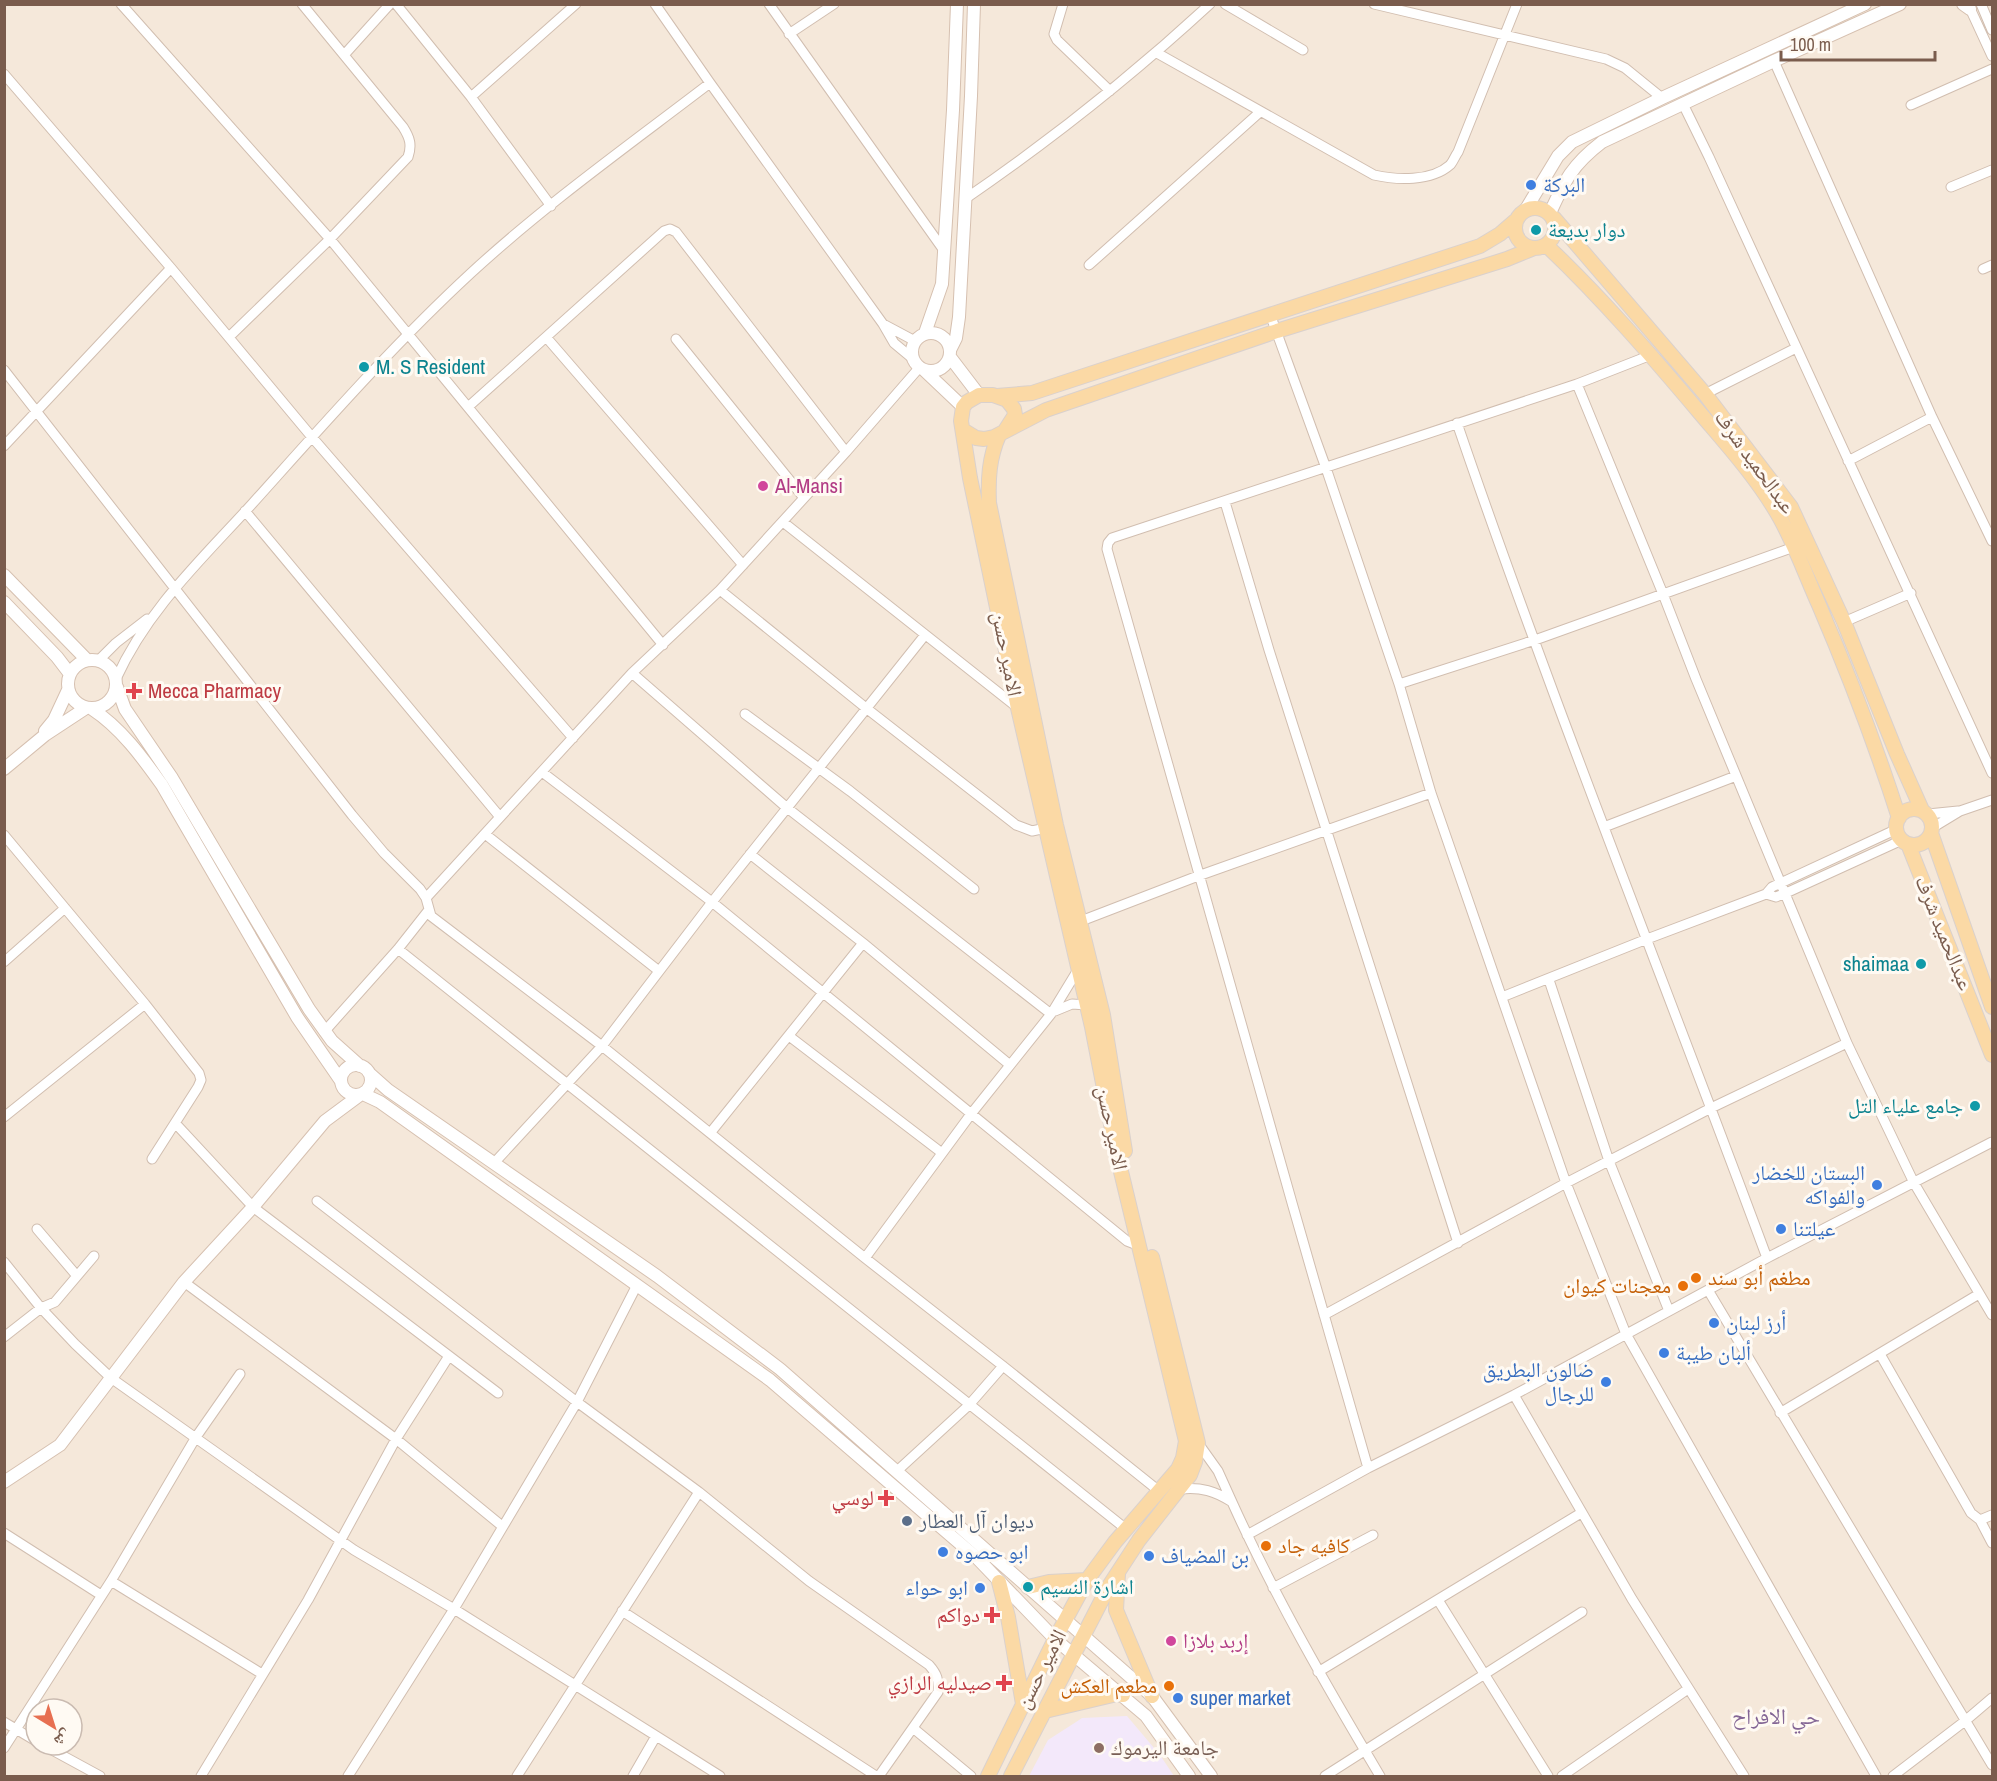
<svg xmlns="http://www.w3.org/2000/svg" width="1997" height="1781" font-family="'Archivo Narrow','Noto Naskh Arabic',sans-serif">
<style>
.residential{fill:#f5e8da;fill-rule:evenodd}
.education{fill:#f3e8fa}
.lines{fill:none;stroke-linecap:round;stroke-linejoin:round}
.street-casing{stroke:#d1beb0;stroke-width:11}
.secondary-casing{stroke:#d6c0b0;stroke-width:14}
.primary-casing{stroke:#dad1cd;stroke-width:16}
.street{stroke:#fff;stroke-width:9}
.secondary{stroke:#fff;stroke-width:12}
.primary{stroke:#fbd9a5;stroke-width:14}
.shop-dot{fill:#3f7fe0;stroke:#fffaf3;stroke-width:2}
.culture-dot{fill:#0f9aa8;stroke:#fffaf3;stroke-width:2}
.hotel-dot{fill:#d1479c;stroke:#fffaf3;stroke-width:2}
.health-dot{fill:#e0444e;stroke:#fffaf3;stroke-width:2}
.food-dot{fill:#e8710a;stroke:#fffaf3;stroke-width:2}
.service-dot{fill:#5c6f8a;stroke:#fffaf3;stroke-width:2}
.education-dot{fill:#8d6e63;stroke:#fffaf3;stroke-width:2}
.labels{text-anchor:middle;stroke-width:6;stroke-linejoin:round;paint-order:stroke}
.shop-label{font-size:21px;fill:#366cbe;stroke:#fffaf3;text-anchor:start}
.culture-label{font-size:21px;fill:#0d838f;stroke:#fffaf3;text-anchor:start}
.street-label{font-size:21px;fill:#7a5c4d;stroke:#fffaf3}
.hotel-label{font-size:21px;fill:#b23c85;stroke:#fffaf3;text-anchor:start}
.health-label{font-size:21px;fill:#be3a42;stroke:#fffaf3;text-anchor:end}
.food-label{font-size:21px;fill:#c56008;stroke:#fffaf3;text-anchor:start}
.service-label{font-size:21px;fill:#4e5e75;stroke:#fffaf3;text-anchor:start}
.education-label{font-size:21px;fill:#785e54;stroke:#fffaf3;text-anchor:start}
.neighbourhood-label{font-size:22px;fill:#846695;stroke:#fffaf3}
</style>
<rect width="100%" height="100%" fill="#fdf6ec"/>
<path class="residential" d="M5 5H1992V1776H5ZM36 1709H72V1745H36Z"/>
<path class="education" d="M1127 1716 1160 1755 1174 1776H1029L1048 1740 1076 1722 1082 1718Z"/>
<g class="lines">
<defs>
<path id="street" d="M121 4 330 239 663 645
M396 4 471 97 551 206
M655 4 710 83 883 324 894 343 912 358
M769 4 945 252
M1063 4 1054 34 1057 40 1110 91
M1225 4 1303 50
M1374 4 1606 59 1625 68 1662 98
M1968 4 1992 56
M1981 4 1992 30
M789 34 834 4
M1157 53 1374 175C1396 180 1431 182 1450 165 1453 162 1455 156 1458 152L1517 4
M344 55 390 4
M1774 61 1932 417 1992 541
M4 74 171 268 311 436 573 738
M471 97 576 4
M1683 104 1709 157 1992 773
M1911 105 1992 69
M1951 187 1992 170
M965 199C1051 140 1133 75 1210 4
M1089 265 1260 112
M1983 269 1992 265
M1270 314 1326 468 1399 684 1431 793 1566 1183 1626 1334 1876 1776
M885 325 915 341
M229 337 330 239 408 157C412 145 410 138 403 127L302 4
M546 337 743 565
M676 339 804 498
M4 370 352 815 384 853 420 889 426 898 431 916 602 1046 865 1258 1003 1366 1159 1491
M1577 384 1663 594 1696 679 1847 1043 1914 1183 1992 1315
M1705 394 1796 348
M468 407 664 231 670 229 676 232 846 452
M1457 423C1553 704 1664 980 1767 1258
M4 446 171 268
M1848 461 1932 417
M1225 502 1269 650 1458 1243
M245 511 500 817
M783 522 1018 708
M720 590 866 708 1016 825 1032 831 1046 828
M1844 622 1911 593
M99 660 116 643 147 619
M632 673 786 807 1051 1014
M116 679C147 610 202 559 252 504 323 425 393 345 471 273 546 204 629 145 710 83
M1399 684 1535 640 1794 547
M745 714 850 791 974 889
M542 772 712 902 1127 1241 1140 1246
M1928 814 1958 811
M1604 827 1736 776
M1932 828 1960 811 1992 800
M485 834 659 971
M4 835 145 1004 199 1073 201 1080 198 1087 152 1159
M750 854 863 943 1010 1065
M1766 894 1776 897 1786 893 1902 840
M426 898 632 673 720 590 846 452 919 368
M1081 921 1198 876 1431 793
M398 949 1126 1529
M4 962 65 908
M1549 980 1609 1161 1669 1311
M1502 997 1647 939 1766 894 1772 887 1897 829
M1055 1011 1072 1004 1087 1005
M324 1032 398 949 428 911
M789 1036 942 1153
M4 1117 145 1004
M176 1124 253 1207 498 1393
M711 1132 863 943
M495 1162 602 1046 712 902 925 635
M317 1201 577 1402 699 1492 809 1581 929 1665C937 1674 939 1680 938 1692L879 1776
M37 1229 77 1276
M94 1256 55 1302 41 1308 75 1344 111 1378 354 1550 454 1609 720 1776
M865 1258 971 1114 1051 1014 1079 968
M4 1262 41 1308 4 1337
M184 1282 396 1439 502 1526
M1708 1290 1992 1765
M1324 1315 1566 1183 1711 1108 1847 1043
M1880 1354 1971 1513 1980 1520 1992 1543
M1514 1395 1632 1599 1744 1776
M1780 1413 1979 1294
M1368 1468C1280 1162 1193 856 1107 549L1108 543 1112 538 1577 384 1651 355
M897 1471 969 1405 1003 1366
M1181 1489C1201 1487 1215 1491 1232 1502L1218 1471 1198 1443
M1232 1502C1275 1597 1327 1687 1380 1776
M1980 1520 1992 1515
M4 1533 101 1595
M1247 1535 1368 1468 1514 1395 1767 1258 1992 1142
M111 1581 262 1674
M1273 1588 1373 1535
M1438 1600 1548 1776
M622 1611 876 1776
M1318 1672 1581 1513
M4 1722 36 1741
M913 1728 971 1776
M43 1745 100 1776
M4 1748 111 1581 196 1437 240 1374
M201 1776 308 1600 396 1439 449 1356
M348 1776 454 1609 577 1402 637 1285
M517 1776 699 1492
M633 1776 656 1736
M1325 1776 1582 1612
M1562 1776 1688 1689
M1893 1776 1965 1721 1992 1698"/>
<path id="secondary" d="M1963 4 1970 9
M1526 209 1558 156 1572 142 1662 98 1865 4
M1550 213C1565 180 1572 165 1602 142L1774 61 1900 4
M912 352a19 19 0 1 1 38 0a19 19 0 1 1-38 0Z
M925 333 942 284 953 110 957 4
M950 350 956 338 959 317 971 96 974 4
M950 357 979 395
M925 371 963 407
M4 575 87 660
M4 602 57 657 70 674
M68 684a24 24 0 1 1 48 0a24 24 0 1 1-48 0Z
M117 687 125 709 172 778 309 1009 332 1041 360 1066
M92 709C121 728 142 757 162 785L297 1017 341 1081
M45 731 54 720 68 690
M4 769 45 735 86 708
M341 1080a15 15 0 1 1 30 0a15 15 0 1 1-30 0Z
M370 1074 388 1090 657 1276 780 1369 1152 1696 1211 1776
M363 1094 380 1102 770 1380 978 1559 1055 1639 1146 1716 1189 1776
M4 1482 60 1445 184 1282 253 1207 325 1121 360 1095"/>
<path id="primary" d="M1515 228a20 20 0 1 1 40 0a20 20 0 1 1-40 0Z
M1554 218 1705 394 1791 507 1844 622 1897 754 1922 810
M1546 245C1601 297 1651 355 1700 413 1728 446 1758 479 1780 518 1795 545 1806 576 1819 605 1849 675 1876 746 1899 818
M997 396 1032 393 1480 246 1500 234 1515 221
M963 430 976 438 984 439 994 437 1046 410 1277 331 1507 259 1534 248
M999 435C989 458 988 479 989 503L1056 825 1103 1015 1125 1151
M1896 827a18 18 0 1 1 36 0a18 18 0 1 1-36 0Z
M1931 833 1992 1007
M1908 844 1992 1055
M1118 1574 1116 1610 1152 1696
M999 1582 1008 1617 1023 1704
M1028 1587 1049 1582 1087 1580
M1045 1711 1117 1694 1123 1695
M988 1776 1055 1639 1087 1580 1115 1542 1178 1469 1183 1458 1186 1441 1117 1155 1092 1027 1018 708 970 478 961 421 963 407 967 402 979 395H993L1007 400 1014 409 1015 415 1006 429
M1011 1776 1109 1586 1139 1540 1190 1475 1195 1462 1198 1443 1152 1257"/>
</defs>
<use href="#street" class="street-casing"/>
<use href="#secondary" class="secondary-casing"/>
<use href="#primary" class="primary-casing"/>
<use href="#street" class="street"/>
<use href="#secondary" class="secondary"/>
<use href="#primary" class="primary"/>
</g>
<g class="shop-dot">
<circle cx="1531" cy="185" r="6"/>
<circle cx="1877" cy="1185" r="6"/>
<circle cx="1781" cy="1229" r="6"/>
<circle cx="1714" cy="1323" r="6"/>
<circle cx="1664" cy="1353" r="6"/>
<circle cx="1606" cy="1382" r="6"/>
<circle cx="943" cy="1552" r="6"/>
<circle cx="1149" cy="1556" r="6"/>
<circle cx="980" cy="1588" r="6"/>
<circle cx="1178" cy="1698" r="6"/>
</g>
<g class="culture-dot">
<circle cx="1536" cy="230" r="6"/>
<circle cx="364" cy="367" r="6"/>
<circle cx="1921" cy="964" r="6"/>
<circle cx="1975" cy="1106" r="6"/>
<circle cx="1028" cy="1587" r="6"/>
</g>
<g class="hotel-dot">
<circle cx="763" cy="486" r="6"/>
<circle cx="1171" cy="1641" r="6"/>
</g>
<g class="health-dot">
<path d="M131 682h6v6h6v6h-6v6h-6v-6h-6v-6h6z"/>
<path d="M883 1489h6v6h6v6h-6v6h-6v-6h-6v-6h6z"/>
<path d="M989 1606h6v6h6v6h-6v6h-6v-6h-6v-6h6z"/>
<path d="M1001 1674h6v6h6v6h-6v6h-6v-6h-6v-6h6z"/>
</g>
<g class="food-dot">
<circle cx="1696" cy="1278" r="6"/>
<circle cx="1683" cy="1286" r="6"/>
<circle cx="1266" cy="1546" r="6"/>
<circle cx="1169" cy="1686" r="6"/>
</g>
<circle class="service-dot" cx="907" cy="1521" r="6"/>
<circle class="education-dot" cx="1099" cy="1748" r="6"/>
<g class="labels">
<g class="shop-label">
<text x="1543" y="192">البركة</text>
<text x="1865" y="1180" text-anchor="end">البستان للخضار<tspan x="1865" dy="24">والفواكه</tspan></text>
<text x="1793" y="1236">عيلتنا</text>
<text x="1726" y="1330">أرز لبنان</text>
<text x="1676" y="1360">ألبان طيبة</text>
<text x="1594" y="1377" text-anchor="end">ضالون البطريق<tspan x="1594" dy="24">للرجال</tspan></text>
<text x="955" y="1559">ابو حصوه</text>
<text x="1161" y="1563">بن المضياف</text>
<text x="968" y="1595" text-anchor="end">ابو حواء</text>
<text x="1190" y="1705">super market</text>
</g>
<g class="culture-label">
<text x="1548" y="237">دوار بديعة</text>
<text x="376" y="374">M. S Resident</text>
<text x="1909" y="971" text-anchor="end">shaimaa</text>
<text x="1963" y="1113" text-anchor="end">جامع علياء التل</text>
<text x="1040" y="1594">اشارة النسيم</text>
</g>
<g class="street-label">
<text transform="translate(1755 462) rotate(54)" y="7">عبدالحميد شرف</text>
<text transform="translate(1007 654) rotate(79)" y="7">الامير حسن</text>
<text transform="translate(1944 933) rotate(68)" y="7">عبدالحميد شرف</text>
<text transform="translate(1112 1128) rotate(78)" y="7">الامير حسن</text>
<text transform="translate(1041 1669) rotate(-63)" y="7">الامير حسن</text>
</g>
<g class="hotel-label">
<text x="775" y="493">Al-Mansi</text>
<text x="1183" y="1648">إربد بلازا</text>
</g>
<g class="health-label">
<text x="148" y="698" text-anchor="start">Mecca Pharmacy</text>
<text x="874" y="1505">لوسي</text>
<text x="980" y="1622">دواكم</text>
<text x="992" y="1690">صيدليه الرازي</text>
</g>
<g class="food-label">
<text x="1708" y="1285">مطغم أبو سند</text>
<text x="1671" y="1293" text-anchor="end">معجنات كيوان</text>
<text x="1278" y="1553">كافيه جاد</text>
<text x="1157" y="1693" text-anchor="end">مطعم العكش</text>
</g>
<g class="service-label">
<text x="919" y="1528">ديوان آل العطار</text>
</g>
<g class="education-label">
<text x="1111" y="1755">جامعة اليرموك</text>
</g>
<g class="neighbourhood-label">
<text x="1776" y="1724">حي الافراح</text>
</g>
</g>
<rect width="1997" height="1781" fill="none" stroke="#7a5c4d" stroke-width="12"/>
<g transform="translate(54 1727) rotate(142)"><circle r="28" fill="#fffaf3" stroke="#cabbb1" stroke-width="1.5"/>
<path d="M0-4.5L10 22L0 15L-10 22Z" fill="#e76f51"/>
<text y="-9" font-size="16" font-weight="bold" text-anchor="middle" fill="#7a5c4d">ش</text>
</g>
<path d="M1781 51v9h154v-9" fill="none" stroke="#7a5c4d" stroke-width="3"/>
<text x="1790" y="51" font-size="18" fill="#7a5c4d" stroke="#fffaf3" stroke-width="4.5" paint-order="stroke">100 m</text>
</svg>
